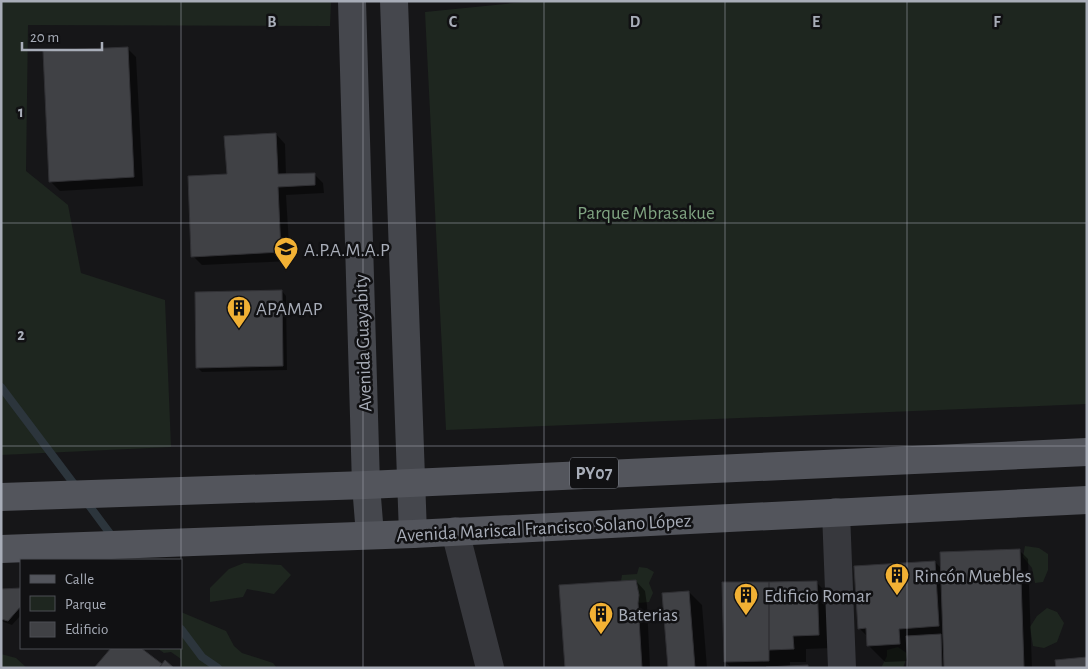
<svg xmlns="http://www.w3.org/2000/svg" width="1088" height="669" font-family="'Alegreya Sans',sans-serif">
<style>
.green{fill:#1e261f}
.shadow{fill:#0007}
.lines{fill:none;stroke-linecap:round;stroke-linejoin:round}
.stream{stroke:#2c353c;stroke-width:8}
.building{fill:#404145;stroke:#303034}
.street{stroke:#37383d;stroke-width:28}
.secondary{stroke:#45474d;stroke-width:28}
.primary{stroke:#53555c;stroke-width:28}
.grid{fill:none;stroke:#a8adb8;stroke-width:1;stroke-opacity:0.55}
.labels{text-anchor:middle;stroke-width:5;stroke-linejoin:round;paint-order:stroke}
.shield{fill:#111113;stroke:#7b7e86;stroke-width:1}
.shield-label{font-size:18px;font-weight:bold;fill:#a8adb8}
.park-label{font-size:19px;fill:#7fa381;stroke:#111113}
.poi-label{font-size:19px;fill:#a8adb8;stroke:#111113;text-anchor:start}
.street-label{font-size:19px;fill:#a8adb8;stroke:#111113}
.grid-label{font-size:16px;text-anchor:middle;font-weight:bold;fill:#a8adb8;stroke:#111113;stroke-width:5;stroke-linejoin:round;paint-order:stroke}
</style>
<rect width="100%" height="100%" fill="#161618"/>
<path class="green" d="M1 1H331L330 26 28 25 26 171 68 205 81 273 165 300 171 447 1 455Z
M534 1H1087V404L446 430 425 12Z
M1025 546 1039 548 1048 554V570L1043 582 1035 583 1032 568 1023 557Z
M244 563 281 565 291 575 274 594 247 589 243 597 210 602V588L229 569Z
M639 567 647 568 654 572 649 583 653 593 649 602 638 603 621 581 622 575 637 574Z
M1047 608 1057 612 1064 623 1057 642 1044 648 1033 646 1030 627 1037 616Z
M181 612 226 631 234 646 242 653 273 663 277 668H181V659L171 652 164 653 157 648H181Z
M898 647 908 654 903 668H881L887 656V650Z
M1 654 16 658 27 668H1Z"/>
<path class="shadow" d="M127 48 136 57 143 186 60 191 51 182Z
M276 134 285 144 286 175 314 174 323 183 324 193 286 195 290 261 202 265 193 256 228 175Z
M282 291 286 296 287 370 202 372 197 367Z
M1019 550 1028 559 1032 668H909V661L885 662 869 646 868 637 859 628 935 562 942 569Z
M636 581 645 591 647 605 650 668H566Z
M816 582 829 595 832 648 806 649V662H790V667L808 668H731L725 661Z
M21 589V615L12 625 1 621V590Z
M689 592 702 605 707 668H669Z"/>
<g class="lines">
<path class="stream" d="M1 387 77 488
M85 500 114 539
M181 629 202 657 218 668"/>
</g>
<path class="building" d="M128 47 134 177 49 182 43 51Z
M276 133 278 174 315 173V185L278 187 281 252 191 257 188 176 227 174 224 136Z
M282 290 283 366 196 368 195 292Z
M1020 549 1024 668H944L940 552Z
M935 561 939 626 899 629 900 644 867 646 866 628 858 629 854 566Z
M636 580 639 595 638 603 642 668H565L559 585Z
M817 581 819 635 793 636 794 649 769 650V582Z
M722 582H769V661L724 662Z
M21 588V606L8 621 1 619V589Z
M689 591 695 668H668L662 593Z
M941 634 942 668H908L906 636Z
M111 648H141L162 664 159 668H94Z
M1087 657V668H1056L1055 660Z
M165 660 174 668H159Z
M808 665V668H766V667Z"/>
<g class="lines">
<path class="street" d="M836 512 842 668
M455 531 490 668"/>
<path class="secondary" d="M352 1 366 485 370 535
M394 1 413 534"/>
<path class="primary" d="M1 497 366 485 1087 452
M1 549 413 534 1087 500"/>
</g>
<path class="grid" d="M181 1V668M363 1V668M544 1V668M725 1V668M907 1V668M1 223H1087M1 446H1087"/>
<defs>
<symbol id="school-pin" viewBox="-11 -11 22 30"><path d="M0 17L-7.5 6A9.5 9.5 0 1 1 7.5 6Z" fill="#f2b134" stroke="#111113"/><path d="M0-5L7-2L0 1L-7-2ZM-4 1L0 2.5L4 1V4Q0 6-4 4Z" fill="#111"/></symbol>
<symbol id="building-pin" viewBox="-11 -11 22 30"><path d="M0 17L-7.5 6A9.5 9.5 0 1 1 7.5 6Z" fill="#f2b134" stroke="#111113"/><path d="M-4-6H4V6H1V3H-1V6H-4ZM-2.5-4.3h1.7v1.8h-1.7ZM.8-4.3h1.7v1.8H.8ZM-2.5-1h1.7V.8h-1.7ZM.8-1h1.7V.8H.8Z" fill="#111"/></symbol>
</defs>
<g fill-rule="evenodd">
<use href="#school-pin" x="272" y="235" width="28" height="38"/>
<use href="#building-pin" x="225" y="294" width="28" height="38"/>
<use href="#building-pin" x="883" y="561" width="28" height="38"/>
<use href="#building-pin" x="732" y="581" width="28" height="38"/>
<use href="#building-pin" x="587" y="600" width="28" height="38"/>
</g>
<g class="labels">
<rect class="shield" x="570" y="457.5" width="48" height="31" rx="4"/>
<g class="shield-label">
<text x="594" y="479">PY07</text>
</g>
<g class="park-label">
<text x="646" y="219">Parque Mbrasakue</text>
</g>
<g class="poi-label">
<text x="304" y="256">A.P.A.M.A.P</text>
<text x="256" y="315">APAMAP</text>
<text x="914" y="582">Rincón Muebles</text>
<text x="764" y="602">Edificio Romar</text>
<text x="618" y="621">Baterias</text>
</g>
<g class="street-label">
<text transform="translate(362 343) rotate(-92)" y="7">Avenida Guayabity</text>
<text transform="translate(544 527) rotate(-3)" y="7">Avenida Mariscal Francisco Solano López</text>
</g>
</g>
<g class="grid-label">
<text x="272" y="27">B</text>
<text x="453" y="27">C</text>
<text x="635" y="27">D</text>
<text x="816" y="27">E</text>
<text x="997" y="27">F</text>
<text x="21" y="117">1</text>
<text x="21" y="340">2</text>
</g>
<rect width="1088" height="669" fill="none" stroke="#a8adb8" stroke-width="5"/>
<rect x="20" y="559" width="162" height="90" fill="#111113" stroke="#4d4f55"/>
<rect x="30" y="575" width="25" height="8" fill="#53555c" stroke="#4d4f55"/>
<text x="65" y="584" font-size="15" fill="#a8adb8">Calle</text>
<rect x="30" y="596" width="25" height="15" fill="#1e261f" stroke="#4d4f55"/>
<text x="65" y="609" font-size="15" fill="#a8adb8">Parque</text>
<rect x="30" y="622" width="25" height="15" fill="#404145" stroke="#4d4f55"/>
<text x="65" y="634" font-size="15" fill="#a8adb8">Edificio</text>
<path d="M22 42v8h80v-8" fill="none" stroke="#a8adb8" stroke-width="2.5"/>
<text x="30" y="42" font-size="15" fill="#a8adb8" stroke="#111113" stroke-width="4" paint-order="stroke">20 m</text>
</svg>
